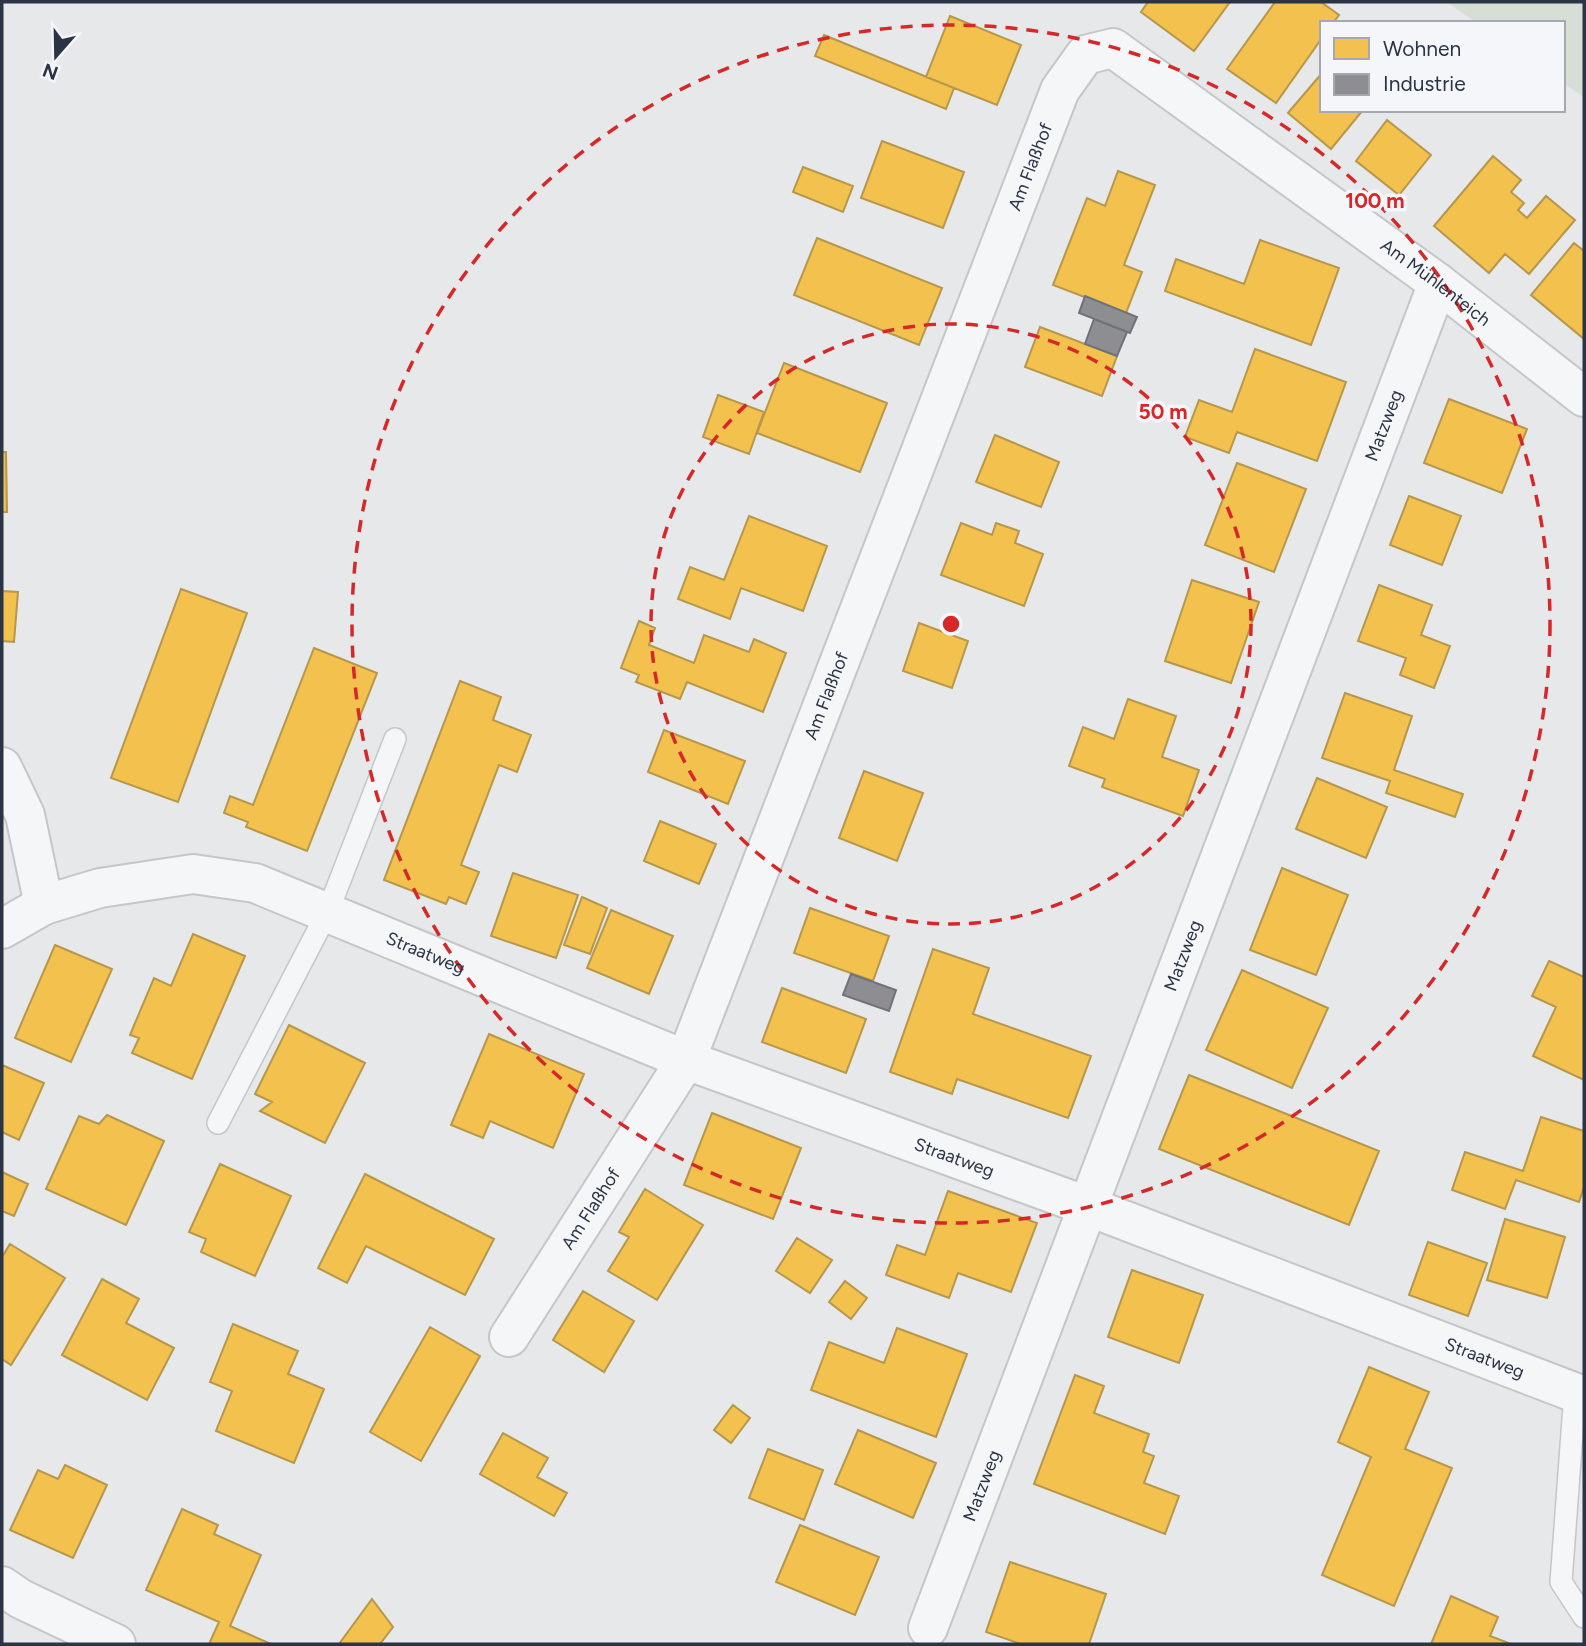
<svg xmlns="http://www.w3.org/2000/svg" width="1586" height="1646" font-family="Figtree,sans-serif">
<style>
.green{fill:#d6ded6}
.homes{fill:#f2c14e;stroke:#b6974b;stroke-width:2}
.industry{fill:#8d8d92;stroke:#70727b;stroke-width:2}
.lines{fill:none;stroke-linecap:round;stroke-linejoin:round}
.service-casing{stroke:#c4c6c8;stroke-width:24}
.minor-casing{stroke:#c4c6c8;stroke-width:42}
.service{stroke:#f5f6f7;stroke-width:21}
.minor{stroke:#f5f6f7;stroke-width:38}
.ring{fill:none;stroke:#d62828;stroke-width:3.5;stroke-dasharray:12 9}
.labels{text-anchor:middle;stroke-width:7;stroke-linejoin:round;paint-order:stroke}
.street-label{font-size:18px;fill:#2b3445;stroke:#f4f6f9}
.centre{fill:#d62828;stroke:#f4f6f9;stroke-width:3.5}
.ring-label{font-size:21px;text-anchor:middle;font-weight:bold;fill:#d62828;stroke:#f4f6f9;stroke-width:7;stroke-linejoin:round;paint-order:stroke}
</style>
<rect width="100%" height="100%" fill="#e6e8ea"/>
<path class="green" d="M1447 2H1584V97L1563 83V23H1477Z"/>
<path class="homes" d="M1148 2H1230L1194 51 1141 12Z
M1275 2H1321L1339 15 1333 23H1322V38L1276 103 1227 69Z
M950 16 1021 45 997 105 926 77Z
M824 35 954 88 946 109 815 56Z
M1322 73V110H1363L1331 149 1288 113Z
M1387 120 1431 155 1399 195 1356 161Z
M882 141 964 172 943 228 861 198Z
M1493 156 1521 180 1511 192 1524 203 1518 210 1527 218 1546 196 1575 220 1529 274 1505 254 1489 273 1434 226Z
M803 167 853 186 843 212 793 192Z
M1118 171 1155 185 1124 265 1142 272 1126 313 1053 285 1087 198 1105 206Z
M817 238 942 288 919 345 794 295Z
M1260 240 1339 268 1311 345 1165 291 1176 259 1244 284Z
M1574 243 1584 251V339L1531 295Z
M1040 327 1117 356 1102 396 1025 367Z
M1255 349 1346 382 1317 461 1237 432 1229 453 1185 437 1199 400 1232 412Z
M784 363 887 403 860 472 757 433Z
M718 395 764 412 749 454 703 437Z
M1449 399 1527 429 1502 493 1424 463Z
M995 435 1059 462 1041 507 976 482Z
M2 452H6L7 512H2Z
M1237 463 1306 489 1274 572 1205 545Z
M1409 496 1461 516 1442 565 1390 545Z
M749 516 827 546 803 611 741 588 730 619 678 599 690 567 724 580Z
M961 523 992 535 996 523 1019 531 1015 543 1043 554 1024 606 941 575Z
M1192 580 1259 602 1231 683 1165 661Z
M1379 585 1432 605 1421 635 1450 646 1434 688 1400 675 1406 658 1358 641Z
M181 589 247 613 178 802 111 778Z
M2 591 18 592 14 642 2 641Z
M639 621 655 628 649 645 694 663 704 635 749 652 754 639 786 653 763 712 687 682 680 699 636 682 639 675 621 668Z
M919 623 968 641 952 688 903 671Z
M314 648 377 673 307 851 246 827 248 822 224 813 230 796 253 805Z
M460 681 501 697 493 720 531 735 517 772 499 765 461 865 479 872 466 904 449 897 446 904 384 880Z
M1345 693 1412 716 1394 770 1463 794 1455 817 1386 793 1390 781 1322 758Z
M1128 699 1176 716 1162 757 1199 770 1183 816 1102 787 1105 779 1069 766 1083 727 1114 739Z
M664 730 745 761 728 804 648 772Z
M864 771 923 793 897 861 839 838Z
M1317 778 1387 807 1366 858 1296 829Z
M660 821 716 844 699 884 644 861Z
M1282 868 1348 895 1316 975 1250 950Z
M513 873 578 895 556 958 491 936Z
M582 897 607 908 590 954 564 945Z
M810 908 889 936 873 981 794 953Z
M611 910 673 936 649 994 587 968Z
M193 934 245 956 192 1079 132 1053 139 1038 130 1035 154 978 171 986Z
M55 945 112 969 71 1062 15 1038Z
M933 949 989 968 973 1014 1091 1056 1068 1118 957 1079 952 1094 890 1072Z
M1549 961 1584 977V1080L1533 1056 1556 1007 1532 996Z
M1242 970 1328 1008 1292 1088 1206 1050Z
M782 988 866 1019 846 1073 762 1042Z
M289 1025 365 1063 325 1143 260 1111 272 1102 255 1094Z
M489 1034 584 1074 553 1148 490 1121 483 1138 451 1125Z
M2 1065 44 1083 19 1140 2 1132Z
M1189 1075 1379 1151 1349 1225 1159 1149Z
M712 1113 801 1148 773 1219 684 1185Z
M107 1115 164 1141 126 1225 46 1189 79 1116 99 1124Z
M1541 1117 1584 1131V1187L1579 1202 1516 1180 1505 1209 1452 1190 1465 1152 1523 1171Z
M220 1164 291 1196 255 1276 201 1252 206 1239 189 1232Z
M2 1172 28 1184 14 1216 2 1211Z
M365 1174 494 1239 465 1295 366 1246 347 1283 318 1268Z
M645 1189 703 1225 657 1300 608 1271 629 1237 619 1232Z
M948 1191 1037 1223 1011 1292 958 1273 949 1298 886 1275 897 1245 925 1255Z
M1505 1219 1565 1237 1547 1298 1487 1280Z
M797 1238 832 1260 810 1293 776 1271Z
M1428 1242 1487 1263 1468 1316 1409 1295Z
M10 1244 65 1278 11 1365 2 1359V1257Z
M1132 1270 1203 1295 1179 1363 1108 1337Z
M102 1279 139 1299 126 1323 174 1348 147 1400 62 1355Z
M845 1281 867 1298 851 1319 829 1302Z
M583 1291 634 1321 604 1372 553 1340Z
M233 1324 298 1351 288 1374 324 1389 294 1463 216 1431 232 1391 210 1382Z
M430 1327 480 1356 421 1461 370 1432Z
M897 1328 967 1354 936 1437 811 1390 829 1342 884 1363Z
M1369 1367 1429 1392 1405 1449 1452 1468 1394 1606 1322 1575 1371 1457 1338 1442Z
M1075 1375 1104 1386 1094 1413 1149 1434 1143 1452 1154 1456 1144 1483 1179 1496 1165 1534 1034 1484Z
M733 1405 750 1418 731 1443 714 1430Z
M858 1430 936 1463 913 1518 835 1484Z
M503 1433 548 1458 537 1477 567 1493 554 1516 480 1474Z
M768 1449 823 1470 804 1520 749 1498Z
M65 1465 107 1485 73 1558 10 1530 38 1470 58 1479Z
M182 1509 218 1525 214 1534 261 1555 230 1626 271 1644H209L219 1622 146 1590Z
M800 1525 879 1557 855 1615 776 1582Z
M1010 1562 1106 1594 1089 1644H1021L986 1632Z
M1451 1596 1498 1617 1490 1636 1511 1644H1431Z
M372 1599 393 1627 380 1644H339Z"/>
<path class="industry" d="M1085 296 1137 317 1130 333 1079 313Z
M1094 319 1127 332 1117 356 1085 344Z
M851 974 896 990 889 1011 843 995Z"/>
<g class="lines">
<defs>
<path id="service" d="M218 1123 328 911 395 739
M1575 1392 1561 1582 1584 1617"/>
<g id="minor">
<path d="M2 767 25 815 44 905"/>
<path id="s1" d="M2 929 44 905 100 888 193 874 255 883 686 1060 1087 1206 1584 1396"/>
<path id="s2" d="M509 1337 686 1060 1060 90 1085 55 1113 48 1438 283 1584 397"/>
<path d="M2 1586 21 1599 116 1644"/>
<path id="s3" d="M928 1628 1438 283"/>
</g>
</defs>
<use href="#service" class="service-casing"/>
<use href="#minor" class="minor-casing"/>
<use href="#service" class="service"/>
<use href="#minor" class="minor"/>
</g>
<g class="ring">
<circle cx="951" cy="624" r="300"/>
<circle cx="951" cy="624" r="599"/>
</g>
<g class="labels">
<g class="street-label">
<text dy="6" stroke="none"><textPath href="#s2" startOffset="1286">Am Flaßhof</textPath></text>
<text dy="6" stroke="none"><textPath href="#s2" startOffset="1839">Am Mühlenteich</textPath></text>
<text dy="6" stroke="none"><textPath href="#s3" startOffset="1286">Matzweg</textPath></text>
<text dy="6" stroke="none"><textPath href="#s2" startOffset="719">Am Flaßhof</textPath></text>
<text dy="6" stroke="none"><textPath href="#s1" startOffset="448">Straatweg</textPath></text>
<text dy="6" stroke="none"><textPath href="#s3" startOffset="719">Matzweg</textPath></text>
<text dy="6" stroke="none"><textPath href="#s1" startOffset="1015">Straatweg</textPath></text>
<text dy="6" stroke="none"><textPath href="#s2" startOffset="152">Am Flaßhof</textPath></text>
<text dy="6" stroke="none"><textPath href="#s1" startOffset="1582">Straatweg</textPath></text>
<text dy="6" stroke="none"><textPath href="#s3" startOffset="152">Matzweg</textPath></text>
</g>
</g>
<circle cx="951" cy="624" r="10" class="centre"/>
<g class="ring-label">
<text x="1375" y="208">100 m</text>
<text x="1163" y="419">50 m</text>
</g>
<rect width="1586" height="1646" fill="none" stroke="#2b3445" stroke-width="7"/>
<rect x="1320" y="21" width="245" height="91" fill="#f4f6f9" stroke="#a4a8b1" stroke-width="2"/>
<rect x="1334" y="38" width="35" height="21" fill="#f2c14e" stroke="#a4a8b1" stroke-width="2"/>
<text x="1383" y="56" font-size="21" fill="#2b3445">Wohnen</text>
<rect x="1334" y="74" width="35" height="21" fill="#8d8d92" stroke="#a4a8b1" stroke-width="2"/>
<text x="1383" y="91" font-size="21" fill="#2b3445">Industrie</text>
<g transform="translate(56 56) rotate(200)" stroke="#f4f6f9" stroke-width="5" paint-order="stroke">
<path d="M0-5L12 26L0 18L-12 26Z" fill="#2b3445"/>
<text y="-10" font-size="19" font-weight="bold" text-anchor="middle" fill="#2b3445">N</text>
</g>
</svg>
